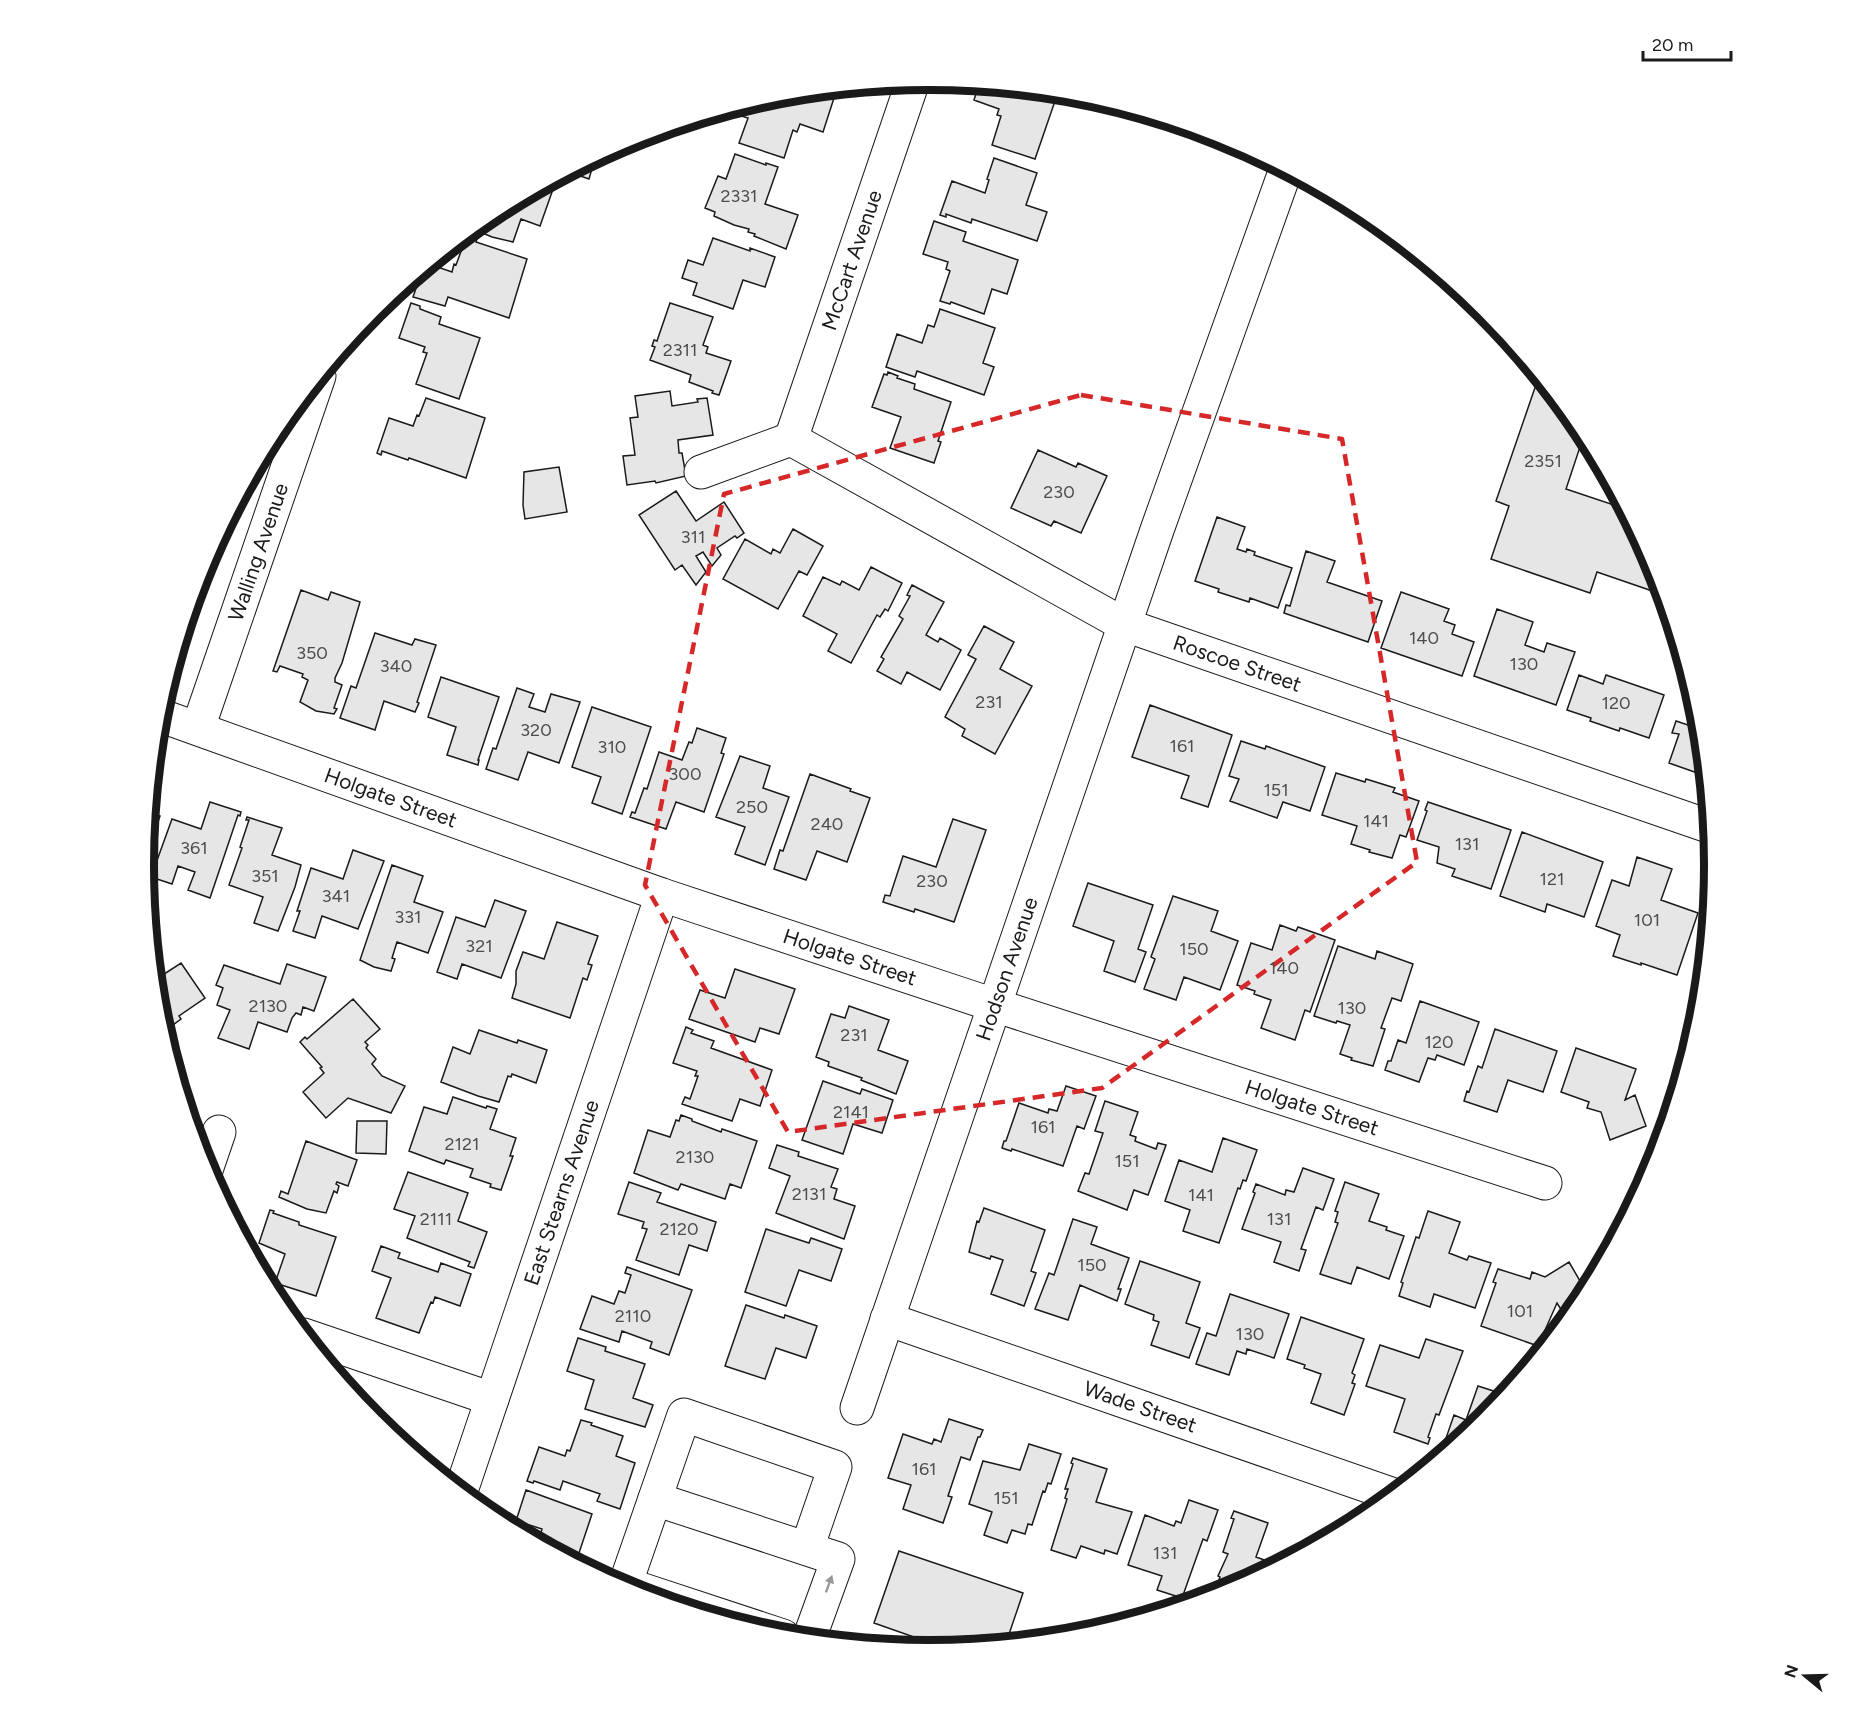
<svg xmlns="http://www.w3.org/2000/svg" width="1859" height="1730" font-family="Figtree,sans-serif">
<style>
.building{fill:#e6e6e6;stroke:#1a1a1a;stroke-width:1.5}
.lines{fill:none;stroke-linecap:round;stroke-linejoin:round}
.minor-casing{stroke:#1a1a1a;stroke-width:35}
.minor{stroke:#fff;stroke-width:33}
.oneway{fill:#989898}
.marked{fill:none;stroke:#d62828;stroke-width:4.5;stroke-dasharray:12 8;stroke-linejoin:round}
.labels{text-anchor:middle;stroke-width:4.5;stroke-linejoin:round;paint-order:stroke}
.number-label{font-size:18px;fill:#4d4d4d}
.street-label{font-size:21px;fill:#1a1a1a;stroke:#fff}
.rim{fill:none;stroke:#1a1a1a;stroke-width:8}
</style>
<rect width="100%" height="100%" fill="#fff"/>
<path class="building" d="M979 84 1017 88 1055 101 1035 159 992 145 1001 116 997 115 999 109 974 100Z
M808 91 834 98 823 132 800 124 797 132 793 130 784 158 739 143 748 118 731 113 733 108 777 95 788 93 801 97 803 92Z
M735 154 766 165V163L778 167 765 204 798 215 786 249 754 236 755 234 748 232 749 229 734 225 714 216 715 212 705 208 718 176 726 179Z
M994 158 1037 173 1026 205 1047 212 1037 241 972 219 971 223 946 214V217L940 215 952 181 985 193 989 180 987 179Z
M586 162 593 165 589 179 569 172Z
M538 188 552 192 540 226 521 219 513 242 492 237 473 229 493 212Z
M934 221 966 232 963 241 1018 260 1007 294 992 289 984 314 951 302 950 304 940 301 950 271 946 269 948 262 923 254Z
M467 235 477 239 476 242 527 259 509 318 448 297 445 306 413 297 422 271 429 264 452 272 454 264 456 265Z
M713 238 750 251V248L775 257 765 287 743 280 733 309 693 295 697 283 682 278 688 260 703 265Z
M411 303 420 306V309L441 317 439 324 480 338 459 399 416 384 427 353 423 352 425 347 399 338Z
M670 303 713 317 703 345 708 347 706 353 731 361 719 395 712 393 713 391 689 382 691 375 650 360 655 347 652 346 654 340 657 341Z
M940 309 995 328 983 363 994 367 984 395 917 371 915 377 886 367 897 334 922 343 928 325 934 327Z
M888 372 898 376 897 378 915 384 914 389 951 402 938 441 941 442 934 463 890 448 901 417 872 407 884 374 887 375Z
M1539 376 1585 432 1566 489 1626 509 1655 565 1664 595 1597 572 1590 593 1491 559 1509 506 1496 501Z
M670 391 672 406 698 402 697 399 707 398 713 435 678 440 679 453H682L686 476 656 483 655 481 627 485 623 456 635 455 630 418 638 417 635 396Z
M426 398 485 418 466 478 409 458 408 460 382 451 381 455 377 453 389 418 413 426 417 415 419 416Z
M1038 450 1076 467 1078 463 1107 476 1081 533 1054 521 1051 526 1011 508Z
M559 467 567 512 525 519 523 505 524 472Z
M676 491 696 521 724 502 744 533 737 538 735 536 717 548 721 555 712 566 703 552 696 556 706 572 696 585 682 565 675 570 639 515Z
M1217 517 1245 527 1237 549 1246 552 1247 549 1255 552 1254 555 1292 568 1278 608 1250 598 1249 602 1218 592 1219 589 1195 581Z
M793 529 823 546 807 575 799 571 778 609 723 579 745 539 771 554 773 549 780 553Z
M1306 551 1335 561 1327 582 1382 601 1368 642 1284 613 1286 605 1290 606Z
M871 567 902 583 888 611 885 609 880 617 877 615 851 663 828 651 837 634 803 616 823 577 840 585 842 581 859 590Z
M912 585 944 602 926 635 938 642 940 638 961 650 940 690 907 672 901 684 877 671 884 659 881 657 903 619 899 616 910 596 907 595Z
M301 590 328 600 331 592 360 602 342 663 335 678V682L342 685 334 708 337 709 334 714 316 711 300 702 308 680 302 677 303 674 280 666 277 672 273 671Z
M1401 592 1449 609 1444 621 1455 625 1452 634 1474 642 1462 676 1381 648Z
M1497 609 1533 622 1525 645 1544 652 1547 643 1575 652 1556 705 1474 676Z
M984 626 1014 642 1000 669 1032 686 995 754 962 736 965 729 945 717 976 659 968 655Z
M375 633 412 645 415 639 436 645 417 702 419 703 415 712 384 701 375 730 340 718 351 686 356 688Z
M1579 675 1603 684 1606 675 1664 695 1649 738 1620 728 1619 731 1590 721 1591 718 1567 710Z
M441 677 499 697 478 760H479L478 765 447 755 456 727 428 717Z
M517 688 534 694 529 707 545 712 551 694 580 702 559 763 528 752 518 780 486 769 493 748 496 749Z
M1150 705 1232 735 1208 807 1181 798 1189 776 1132 757Z
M592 707 651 727 622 814 592 803 601 777 572 767Z
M1699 710 1705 768 1703 775 1669 763 1679 734 1672 733 1676 721 1694 727Z
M697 728 726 738 721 753 724 754 704 812 676 802 666 829 630 817 632 812 635 813 644 788 647 789 659 752 682 760 689 742 692 743Z
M1241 741 1265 749 1266 746 1325 767 1310 811 1283 802 1277 818 1230 801 1239 779 1229 776Z
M740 756 770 766 763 788 789 797 765 865 735 854 745 827 716 817Z
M1336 773 1365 782 1366 779 1395 788 1393 792 1419 801 1406 837 1400 835 1392 858 1369 852 1370 850 1351 844 1357 826 1322 815Z
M810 774 851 789 850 791 870 798 847 862 817 851 806 880 774 869 780 850 783 851Z
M210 802 241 812 240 816 238 815 210 898 188 890 195 872 178 866 172 884 151 877 172 819 201 829Z
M1428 802 1511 830 1491 889 1452 876 1455 869 1437 863 1439 847 1417 840 1427 811 1425 810Z
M149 813 160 816 145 858Z
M247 817 282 828 272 855 301 865 295 887 278 931 254 923 263 897 229 885 242 848 240 847 249 820H246Z
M953 819 986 830 954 922 915 909 914 912 883 902 885 895 890 896 903 856 936 867Z
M1522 832 1603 862 1584 917 1547 904 1545 912 1500 896Z
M353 850 384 861 358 929 322 916 315 938 293 931 300 911H297L311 868 343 879Z
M1637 857 1672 869 1661 900 1698 913 1677 975 1641 963V965L1613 956 1620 935 1596 926 1612 880 1629 886Z
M392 865 423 876 414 902 443 912 428 953 397 942 392 958 395 959 391 971 374 967 360 960Z
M1088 883 1153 905 1138 949 1146 952 1135 982 1104 971 1114 941 1073 926Z
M1173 896 1218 911 1211 931 1238 941 1220 990 1184 977 1176 1000 1144 989 1155 959 1151 957Z
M495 900 526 911 501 978 462 964 457 979 437 972 456 917 485 927Z
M557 922 598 936 588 964 592 965 587 980 583 978 570 1018 512 998 516 984V971L523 952 544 959Z
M1280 925 1296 931 1298 927 1335 940 1310 1012 1305 1010 1295 1040 1261 1028 1271 1000 1254 994 1255 991 1237 985 1251 943 1272 950Z
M1338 946 1375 959 1377 951 1413 964 1401 1001 1392 998 1381 1028 1385 1029 1373 1066 1351 1060 1352 1058 1340 1054 1350 1025 1337 1021 1336 1023 1314 1016Z
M181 963 205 998 179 1016 181 1019 170 1027 168 1023 162 1027 159 1018 155 980Z
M287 964 326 977 314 1011 303 1007 301 1015 296 1013 292 1018 287 1032 258 1022 249 1049 218 1038 230 1010 217 1005 223 988 216 985 224 965 280 984Z
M735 969 795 989 779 1034 760 1028 755 1042 689 1019 700 990 725 998Z
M353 999 380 1029 365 1042 368 1045 366 1048 376 1059 372 1064 382 1076 405 1086 391 1113 348 1098 326 1118 303 1092 324 1073 320 1068 322 1067 300 1042 305 1037 307 1039Z
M1420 1001 1479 1022 1464 1065 1437 1055 1435 1060 1428 1058 1419 1082 1385 1070 1388 1061H1391L1398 1040 1406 1043Z
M849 1006 889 1020 878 1050 908 1061 896 1094 861 1080 862 1078 828 1066 829 1062 816 1057 831 1014 845 1018Z
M686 1027 693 1030 691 1033 714 1041 711 1048 772 1070 760 1106 740 1099 732 1121 682 1104 685 1097 690 1099 698 1076H695L697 1071 673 1063Z
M1495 1029 1557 1051 1543 1092 1508 1080 1497 1112 1464 1101 1467 1091 1469 1092 1478 1066 1482 1068Z
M479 1030 517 1043 518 1040 547 1050 536 1083 512 1074 511 1077 508 1076 499 1102 478 1096 441 1082 453 1047 470 1054Z
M1576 1048 1636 1069 1625 1100 1635 1095 1646 1126 1610 1140 1601 1112 1587 1108 1589 1102 1561 1092Z
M823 1081 860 1094 862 1089 893 1100 882 1133 853 1124 843 1154 802 1140Z
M1066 1086 1096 1096 1084 1129 1077 1126 1063 1166 1012 1149 1011 1151 1002 1148 1004 1141H1006L1019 1103 1048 1113 1049 1109 1057 1111Z
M453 1097 486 1108 487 1106 497 1109 490 1129 516 1138 510 1156H513L501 1190 490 1187 491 1184 470 1177 473 1169 446 1160 444 1164 409 1151 424 1107 447 1114Z
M1105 1101 1138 1112 1130 1135 1136 1137 1135 1141 1156 1149 1158 1143 1166 1145 1148 1195 1134 1190 1127 1210 1078 1191 1085 1173 1089 1174 1103 1133 1095 1131Z
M681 1115 692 1119V1121L721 1132 722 1129 757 1141 741 1188 730 1184 725 1199 681 1184 678 1190 634 1173 648 1130 670 1137 676 1120 679 1121Z
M357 1121H387L386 1154 356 1153Z
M1223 1138 1257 1150 1246 1181 1243 1180 1240 1189 1238 1188 1219 1243 1183 1231 1190 1210 1165 1201 1179 1160 1212 1172Z
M306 1141 357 1160 348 1186 337 1182 336 1184 339 1186 337 1193 334 1191 326 1213 307 1209 279 1197 281 1191 288 1194Z
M777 1145 799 1152 798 1156 838 1169 831 1187 837 1189 834 1199 855 1206 844 1239 776 1213 790 1176 769 1168Z
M1303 1168 1334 1179 1323 1210 1316 1207 1301 1249 1306 1250 1299 1271 1274 1262 1281 1242 1242 1229 1255 1193 1253 1192 1256 1184 1285 1195 1286 1190 1294 1192Z
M408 1172 468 1193 458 1221 487 1232 474 1268 468 1266 470 1262 407 1238 415 1216 394 1209Z
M629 1182 661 1193 657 1202 716 1222 707 1251 689 1245 679 1275 636 1260 647 1229 642 1228 644 1222 618 1214Z
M1345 1182 1379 1194 1369 1221 1387 1227 1386 1230 1404 1236 1389 1279 1357 1267 1351 1284 1320 1274 1338 1223 1335 1222 1338 1212 1335 1211Z
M984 1208 1045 1230 1031 1271 1036 1273 1024 1306 991 1294 1003 1260 991 1256 990 1259 969 1252 977 1221 979 1222Z
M270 1210 274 1211 273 1213 299 1222V1225L336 1237 316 1296 275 1283 285 1254 259 1243Z
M1428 1211 1460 1222 1449 1253 1467 1260 1469 1256 1491 1263 1475 1308 1434 1294 1430 1307 1399 1296 1403 1283 1401 1282 1416 1237 1419 1238Z
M1073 1219 1097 1227 1091 1244 1129 1258 1118 1289H1121L1117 1301 1080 1285 1068 1320 1035 1309 1049 1273 1054 1275Z
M766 1229 809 1243 811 1238 842 1249 831 1281 799 1270 786 1306 745 1292Z
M381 1246 400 1253 398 1258 438 1272 441 1263 471 1274 460 1306 435 1297 433 1303 431 1302 419 1333 376 1318 391 1278 372 1271Z
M1140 1261 1200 1282 1186 1323 1200 1328 1189 1358 1151 1345 1159 1322 1153 1320 1154 1315 1125 1304Z
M1569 1262 1587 1293 1584 1298 1579 1301 1581 1304 1567 1319 1557 1303 1538 1346 1481 1326 1496 1283 1493 1282 1498 1269 1530 1279 1532 1272 1545 1277Z
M627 1267 692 1290 669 1355 650 1348 652 1342 622 1331 619 1342 580 1329 592 1296 614 1304 619 1291 625 1293 631 1275 625 1273Z
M1230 1294 1289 1314 1274 1358 1247 1349 1246 1354 1237 1351 1229 1375 1196 1364 1207 1333 1216 1336Z
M746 1305 784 1318 785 1315 817 1326 806 1358 776 1348 765 1379 725 1366Z
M1301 1317 1364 1339 1352 1373 1355 1375 1352 1383 1355 1384 1344 1415 1311 1403 1321 1374 1304 1368 1305 1365 1287 1359Z
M578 1338 606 1347 605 1351 645 1364 633 1398 653 1405 645 1427 585 1409 594 1380 567 1371Z
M1426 1339 1463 1351 1439 1415 1436 1414 1428 1437 1430 1438 1428 1444 1394 1432 1405 1399 1366 1386 1380 1345 1419 1358Z
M1478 1386 1506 1395 1485 1421 1452 1447 1444 1444 1454 1415 1466 1420Z
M949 1419 983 1430 980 1437H978L970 1460 961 1457 948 1496 952 1497 943 1523 903 1509 911 1485 888 1478 903 1434 932 1444 934 1439 941 1442Z
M581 1420 592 1423 591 1425 623 1436 616 1456 635 1463 620 1509 597 1501 600 1494 563 1481 560 1490 534 1481 533 1483 527 1481 539 1447 565 1456 567 1450 570 1451Z
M399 1441 418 1447 415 1454Z
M1029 1444 1061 1454 1051 1484 1048 1483 1045 1492 1043 1491 1032 1525 1028 1524 1025 1534 1012 1530 1007 1543 984 1535 992 1512 969 1504 983 1461 1020 1470Z
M1073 1458 1107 1469 1096 1502 1132 1512 1117 1554 1105 1550 1104 1554 1081 1546 1076 1558 1051 1550 1067 1499 1065 1498 1068 1489H1065L1073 1464 1071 1463Z
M526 1490 592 1514 576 1562 538 1542 542 1529 520 1522 518 1528 514 1527Z
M1189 1500 1218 1510 1207 1541 1203 1539 1182 1598 1157 1590 1162 1576 1128 1565 1145 1515 1174 1526 1176 1521 1181 1523Z
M1234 1511 1268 1523 1256 1557 1270 1562 1271 1559 1282 1563 1230 1591 1213 1596 1220 1577 1218 1576 1228 1554 1223 1552 1234 1519 1231 1518Z
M899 1551 1023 1593 1006 1643 948 1649 874 1623Z"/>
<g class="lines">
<defs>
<g id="minor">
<path id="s1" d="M791 439 1125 625 1711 827"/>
<path id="s2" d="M791 439 913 81"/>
<path d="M701 472 791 439"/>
<path id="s3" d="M159 715 662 895 994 1005 1545 1183"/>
<path id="s4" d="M198 728 319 376"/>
<path d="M206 1170 219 1132"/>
<path id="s5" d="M887 1319 1394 1495"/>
<path d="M304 1335 492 1399"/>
<path id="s6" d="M857 1408 1157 530 1286 169"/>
<path id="s7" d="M461 1491 662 895"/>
<path d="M655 1499 838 1559 809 1639"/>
<path d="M625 1584 783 1636"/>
<path d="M624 1588 684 1415 835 1467 807 1548"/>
</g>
</defs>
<use href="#minor" class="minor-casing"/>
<use href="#minor" class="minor"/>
</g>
<defs><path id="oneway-solid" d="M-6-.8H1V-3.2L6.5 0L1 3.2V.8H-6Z" transform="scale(1.5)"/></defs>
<use class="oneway" href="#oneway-solid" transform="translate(829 1584) rotate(-70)"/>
<path class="marked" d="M1081 395 1342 439 1417 862 1102 1088 788 1132 645 885 724 494Z"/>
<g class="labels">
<g class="number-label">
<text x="739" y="202">2331</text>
<text x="680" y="356">2311</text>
<text x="1543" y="467">2351</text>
<text x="1059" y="498">230</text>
<text x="693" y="543">311</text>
<text x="1424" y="644">140</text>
<text x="312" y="659">350</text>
<text x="1524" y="670">130</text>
<text x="396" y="672">340</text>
<text x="989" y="708">231</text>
<text x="1616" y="709">120</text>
<text x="536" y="736">320</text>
<text x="1182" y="752">161</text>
<text x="612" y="753">310</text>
<text x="685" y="780">300</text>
<text x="1276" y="796">151</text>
<text x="752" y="813">250</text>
<text x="1376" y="827">141</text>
<text x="827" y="830">240</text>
<text x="1467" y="850">131</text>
<text x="194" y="854">361</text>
<text x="265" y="882">351</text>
<text x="1552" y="885">121</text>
<text x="932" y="887">230</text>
<text x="336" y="902">341</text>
<text x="408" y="923">331</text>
<text x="1647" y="926">101</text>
<text x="479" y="952">321</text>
<text x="1194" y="955">150</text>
<text x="1284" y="974">140</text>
<text x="268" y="1012">2130</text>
<text x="1352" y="1014">130</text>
<text x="854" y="1041">231</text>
<text x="1439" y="1048">120</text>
<text x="851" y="1118">2141</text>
<text x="1043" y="1133">161</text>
<text x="462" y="1150">2121</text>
<text x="695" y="1163">2130</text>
<text x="1127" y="1167">151</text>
<text x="809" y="1200">2131</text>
<text x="1201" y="1201">141</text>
<text x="436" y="1225">2111</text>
<text x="1279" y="1225">131</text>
<text x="679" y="1235">2120</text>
<text x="1092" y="1271">150</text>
<text x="1520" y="1317">101</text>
<text x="633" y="1322">2110</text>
<text x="1250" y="1340">130</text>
<text x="924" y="1475">161</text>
<text x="1006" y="1504">151</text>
<text x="1165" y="1559">131</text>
</g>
<g class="street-label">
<text dy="7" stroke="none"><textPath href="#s2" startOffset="189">McCart Avenue</textPath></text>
<text dy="7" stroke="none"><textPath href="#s4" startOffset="186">Walling Avenue</textPath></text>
<text dy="7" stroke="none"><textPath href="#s1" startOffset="501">Roscoe Street</textPath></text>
<text dy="7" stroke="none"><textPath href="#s3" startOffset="246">Holgate Street</textPath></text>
<text dy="7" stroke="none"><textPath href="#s3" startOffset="732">Holgate Street</textPath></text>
<text dy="7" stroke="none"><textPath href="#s6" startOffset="464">Hodson Avenue</textPath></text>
<text dy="7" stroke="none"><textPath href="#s3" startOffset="1218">Holgate Street</textPath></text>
<text dy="7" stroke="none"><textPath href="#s7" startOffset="315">East Stearns Avenue</textPath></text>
<text dy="7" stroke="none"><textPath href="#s5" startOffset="268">Wade Street</textPath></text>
</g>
</g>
<path d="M0 0H1859V1730H0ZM154 865a775 775 0 1 1 1550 0a775 775 0 1 1-1550 0Z" fill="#fff" fill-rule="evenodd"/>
<path class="rim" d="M154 865a775 775 0 1 1 1550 0a775 775 0 1 1-1550 0Z"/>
<g transform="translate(1805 1676) rotate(289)" stroke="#ffffff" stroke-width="4.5" paint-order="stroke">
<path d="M0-4.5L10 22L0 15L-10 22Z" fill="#1a1a1a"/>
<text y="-9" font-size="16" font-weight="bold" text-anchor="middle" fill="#1a1a1a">N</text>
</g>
<path d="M1643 51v9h88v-9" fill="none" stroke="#1a1a1a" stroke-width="3"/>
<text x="1652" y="51" font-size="18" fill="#1a1a1a" stroke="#ffffff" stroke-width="4.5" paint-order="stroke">20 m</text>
</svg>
